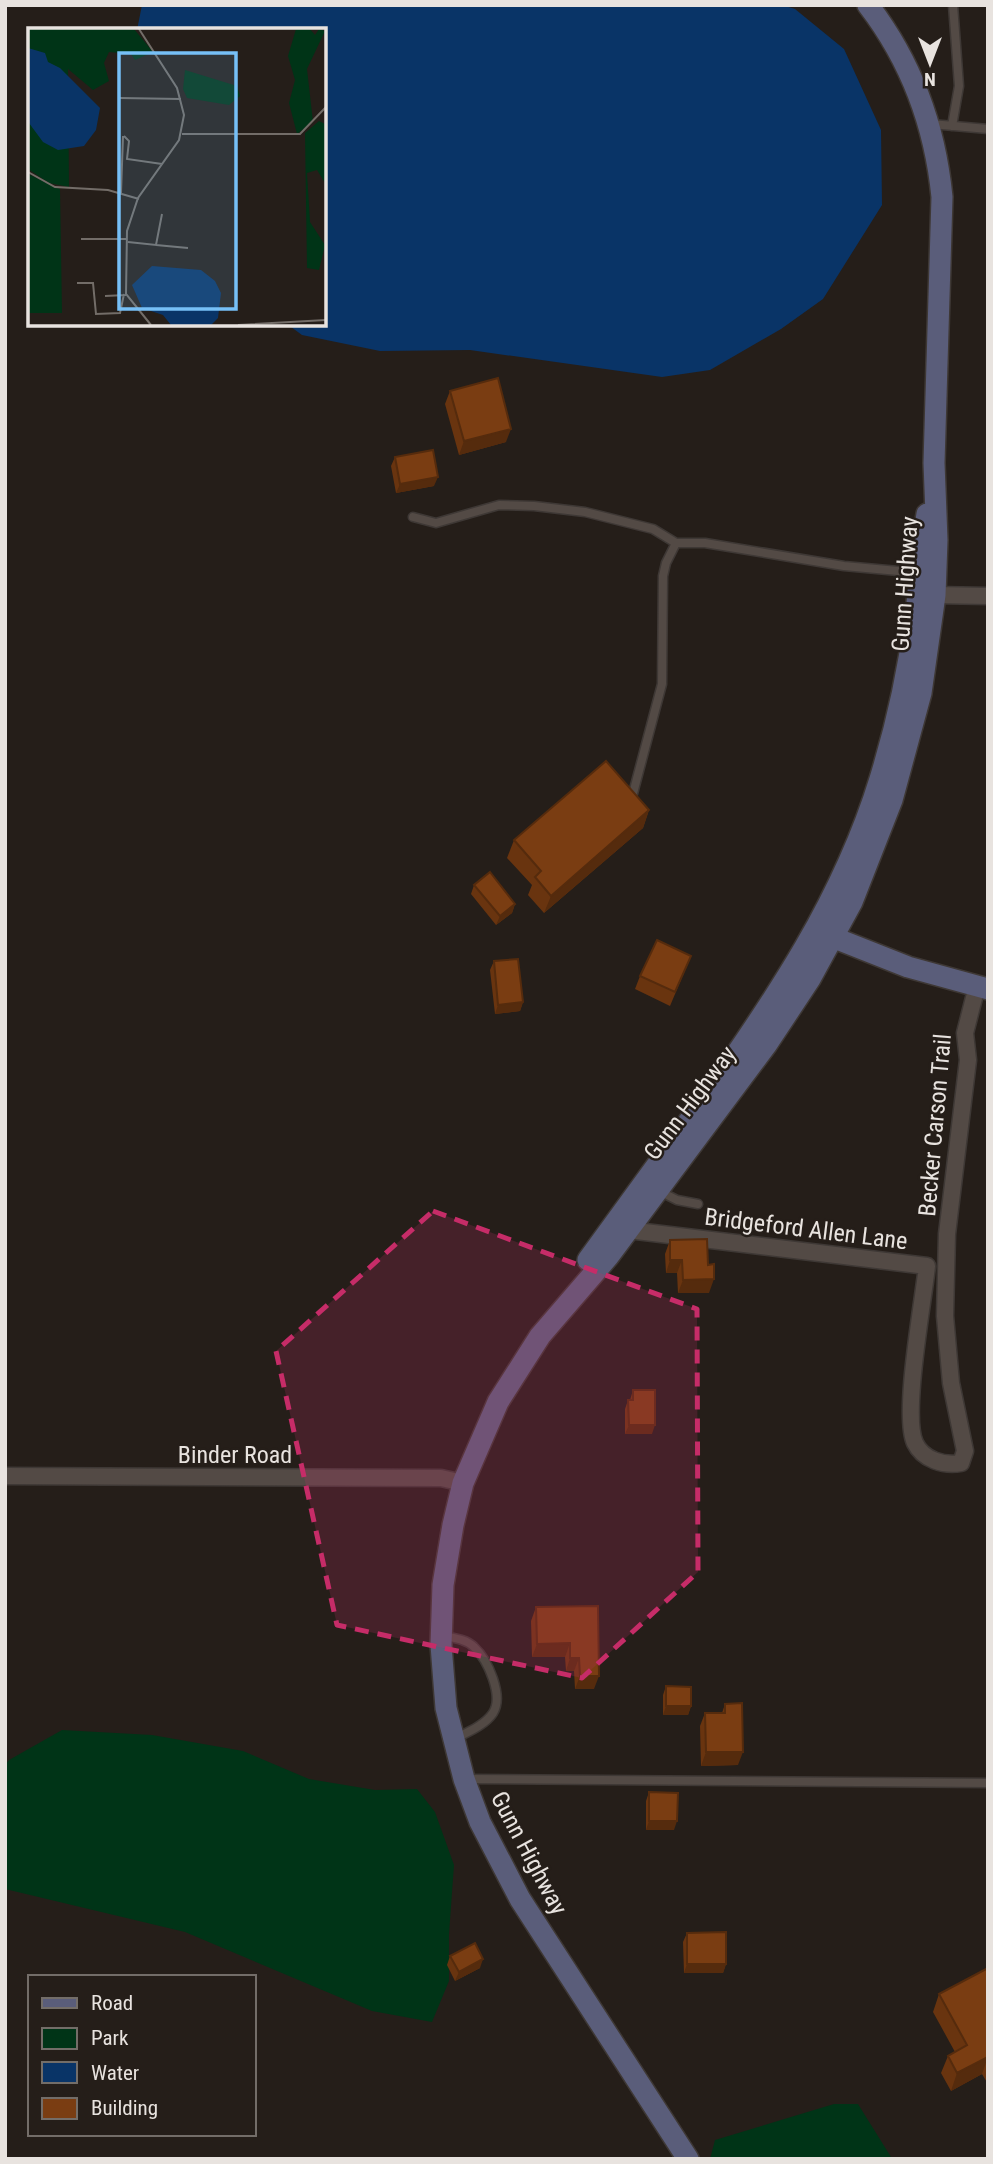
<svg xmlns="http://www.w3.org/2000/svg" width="993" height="2164" font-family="'Roboto Condensed',sans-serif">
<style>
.green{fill:#003417}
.water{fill:#093467}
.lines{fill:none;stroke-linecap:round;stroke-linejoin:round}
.lane-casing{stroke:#3e3835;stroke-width:11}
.street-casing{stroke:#3e3835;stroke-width:19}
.secondary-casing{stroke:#3e3835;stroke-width:24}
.lane{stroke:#534a45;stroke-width:8}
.street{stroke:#534a45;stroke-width:16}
.secondary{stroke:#5a5d7a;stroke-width:21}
.wall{fill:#69340f}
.shaded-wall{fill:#552b0d}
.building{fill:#7a3d12;stroke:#552b0d;stroke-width:2}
.marked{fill:#c62c68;fill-opacity:0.2;stroke:#c62c68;stroke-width:5;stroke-dasharray:14 9;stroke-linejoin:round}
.labels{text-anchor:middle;stroke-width:5;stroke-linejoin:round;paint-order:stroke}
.street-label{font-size:24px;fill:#e8e3df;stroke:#251e19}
.inset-road{fill:none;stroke:#736d68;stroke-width:2}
.view{fill:#76c0f7;fill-opacity:0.15;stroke:#76c0f7;stroke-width:3.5}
.inset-edge{fill:none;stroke:#e8e3df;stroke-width:3.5}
</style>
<rect width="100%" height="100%" fill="#251e19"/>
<path class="green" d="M62 1730 152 1735 243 1751 309 1779 375 1790 417 1789 435 1812 454 1865 449 1934V1981L432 2022 372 2011 185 1932 5 1889V1765L9 1760Z
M834 2104H858L891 2157 905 2159H710L715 2140Z"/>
<path class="water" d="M142 5H782L795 9 844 49 881 130 882 205 823 299 781 329 710 370 662 377 470 350 380 351 302 335 287 324H324V30H137Z"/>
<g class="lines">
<defs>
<path id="lane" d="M931 124 988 129
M952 126 959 86 953 5
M413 517 436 523 499 505 534 506 585 512 653 529 676 543
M631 801 662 684 663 576 666 563 676 543H705L844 566 920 573
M659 1191 677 1200 698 1204
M443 1636C453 1638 466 1639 474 1647 488 1660 504 1696 493 1713 485 1725 468 1732 456 1738
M467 1779 988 1783"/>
<path id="street" d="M935 595 988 596
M628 1230 927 1266C923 1303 902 1415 915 1443 923 1460 944 1466 961 1463L965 1451 951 1383 945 1316 947 1234 968 1060 965 1033 977 986
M5 1476 441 1478 463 1483"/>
<path id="secondary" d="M822 933 908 967 988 989
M588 1260C626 1208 664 1155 703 1102 775 1000 843 900 880 779 896 727 908 673 915 619 920 584 921 549 927 514
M688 2159 520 1899 480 1822 464 1779 446 1708 441 1645 443 1585 453 1525 463 1483 498 1402 540 1336 608 1257 767 1044 810 979 852 902 892 800 921 693 935 595 937 540 934 463 942 197C935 126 911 61 868 5"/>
</defs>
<use href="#lane" class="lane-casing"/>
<use href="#street" class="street-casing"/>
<use href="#secondary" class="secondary-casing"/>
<use href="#lane" class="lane"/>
<use href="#street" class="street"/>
<use href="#secondary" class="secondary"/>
</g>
<path class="wall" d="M450 391 506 442 459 455 445 404Z
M395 457 434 486 396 493 391 466Z
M649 810 643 828 544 913 528 895 532 885 507 858 514 840Z
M474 885 515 904 512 913 496 925 471 894Z
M691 956 670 1006 635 989 640 976Z
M494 961 523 1002 520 1011 495 1014 490 970Z
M670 1240 708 1265 709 1293H678L677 1273H666L665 1254Z
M633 1390 652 1434H625V1409L628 1400H630Z
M598 1606 594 1689H575L574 1671H566L565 1657H532L531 1621 536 1607Z
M666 1686 691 1706 688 1715H663V1695Z
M725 1704 738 1765 701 1766 700 1726 705 1713H722Z
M649 1792 674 1830H646V1801Z
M687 1933 726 1964 723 1973H684L683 1942Z
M450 1956 480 1968 455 1981 447 1965Z
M988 1968V2084L982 2074 951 2091 941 2073 948 2056 955 2052 933 2012 939 1994Z"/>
<path class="shaded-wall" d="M511 429 506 442 459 455 464 441Z
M438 477 434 486 396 493 400 484Z
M649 810 643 828 544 913 551 896Z
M515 904 512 913 496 925 500 916Z
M523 1002 520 1011 495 1014 498 1005Z
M670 1260H682L677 1273H666Z
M714 1279 709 1293H678L683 1280Z
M629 1425H655L652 1434H625Z
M570 1643 565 1657H532L537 1644Z
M570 1658H579L574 1671H566Z
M580 1676H599L594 1689H575Z
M666 1706H691L688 1715H663Z
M706 1752H743L738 1765 701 1766Z
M649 1821H677L674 1830H646Z
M483 1959 480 1968 455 1981 459 1972Z
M687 1964H726L723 1973H684Z
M988 2057 982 2074 951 2091 957 2073Z"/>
<path class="building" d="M498 378 511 429 464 441 450 391Z
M433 450 438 477 400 484 395 457Z
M606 761 649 810 551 896 535 877 541 871 514 840Z
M490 872 515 904 500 916 474 885Z
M657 940 691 956 675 992 640 976Z
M518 959 523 1002 498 1005 494 961Z
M707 1239 708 1265 714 1264V1279L683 1280 682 1260H670V1240Z
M633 1390H655V1425H629L628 1400H633Z
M598 1606 599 1676H580L579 1658H570V1643L537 1644 536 1607Z
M666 1686 691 1687V1706H666Z
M742 1703 743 1752H706L705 1713H725V1704Z
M649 1792 678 1793 677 1821H649Z
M726 1932V1964H687V1933Z
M475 1943 483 1959 459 1972 450 1956Z
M988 1968V2057L957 2073 948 2056 967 2045 939 1994Z"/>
<path class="marked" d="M433 1211 697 1309 698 1572 582 1678 337 1625 276 1351Z"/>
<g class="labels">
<g class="street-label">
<text transform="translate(905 584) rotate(-86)" y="8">Gunn Highway</text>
<text transform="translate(690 1103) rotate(-53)" y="8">Gunn Highway</text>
<text transform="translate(935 1125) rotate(-85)" y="8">Becker Carson Trail</text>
<text transform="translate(806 1229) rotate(7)" y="8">Bridgeford Allen Lane</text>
<text x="235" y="1463">Binder Road</text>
<text transform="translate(529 1853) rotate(62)" y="8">Gunn Highway</text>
</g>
</g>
<g transform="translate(28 28)">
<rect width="298" height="298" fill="#251e19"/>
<path d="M0 1H106L125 24 107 32 103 26 81 24 76 35 81 53 65 62 40 41 41 159 21 155 0 141ZM268 1H282L287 7 291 1 297 3 279 41 285 94 269 106 261 75 267 52 260 28ZM157 42 209 58 212 68 201 77 159 70 155 61ZM291 93 297 96V155L289 142 279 145 282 194 297 217 291 242 279 240 277 105ZM0 146 32 161 34 285H0Z" fill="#003417"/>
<path d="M0 20 17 25 20 34 32 40 72 80 68 102 56 118 30 122 15 114 1 95ZM124 238 173 242 187 253 193 265 190 290 183 297H143L135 287 114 280 104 257Z" fill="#093467"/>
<path class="inset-road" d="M111 1 149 60 156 87 151 112 110 170 99 203 98 266 123 297M92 70 153 71M154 106H272L298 79M96 108 101 113 99 131 134 136M0 144 27 159 80 162 111 171M93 165 95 108M53 211H98M100 214 128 217 134 186M128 217 160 220M49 255H65L68 286 92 285 96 266M77 268 98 267M210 297 298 292"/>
<path class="view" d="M91 25H208V281H91Z"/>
<rect width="298" height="298" class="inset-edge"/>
</g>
<rect width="993" height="2164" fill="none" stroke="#e8e3df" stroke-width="14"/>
<rect x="28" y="1975" width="228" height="161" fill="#251e19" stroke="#736d68" stroke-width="2"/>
<rect x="42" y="1998" width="35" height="10" fill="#5a5d7a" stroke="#736d68" stroke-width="2"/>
<text x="91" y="2010" font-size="21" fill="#e8e3df">Road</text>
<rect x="42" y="2028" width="35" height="21" fill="#003417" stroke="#736d68" stroke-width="2"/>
<text x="91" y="2045" font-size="21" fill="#e8e3df">Park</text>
<rect x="42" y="2062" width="35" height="21" fill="#093467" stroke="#736d68" stroke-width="2"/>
<text x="91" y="2080" font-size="21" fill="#e8e3df">Water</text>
<rect x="42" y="2098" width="35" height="21" fill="#7a3d12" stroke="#736d68" stroke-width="2"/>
<text x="91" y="2115" font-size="21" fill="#e8e3df">Building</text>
<g transform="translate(930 63) rotate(180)" stroke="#251e19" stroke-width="5" paint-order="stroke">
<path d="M0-5L12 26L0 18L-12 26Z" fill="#e8e3df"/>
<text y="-10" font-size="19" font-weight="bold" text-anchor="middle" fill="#e8e3df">N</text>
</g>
</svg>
